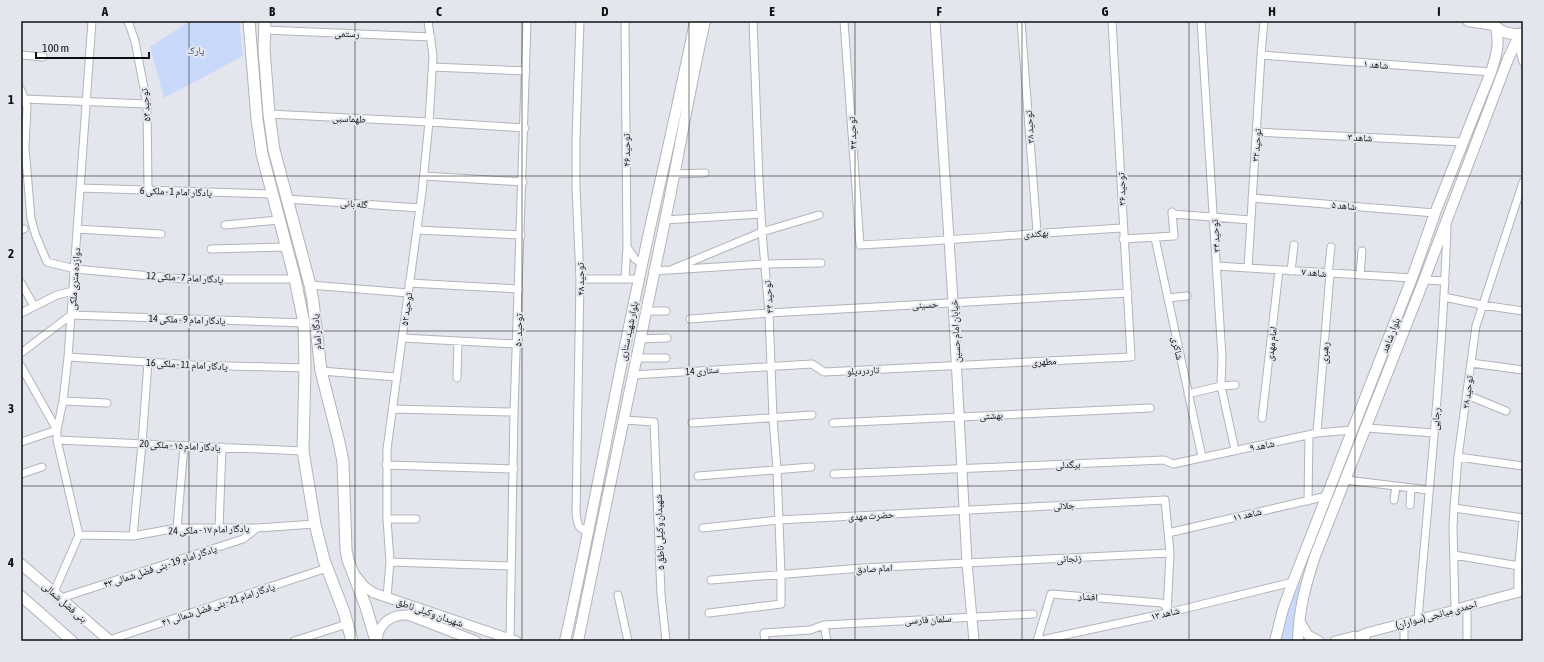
<svg xmlns="http://www.w3.org/2000/svg" width="1544" height="662" font-family="'Asap Condensed','Noto Naskh Arabic',sans-serif">
<style>
.green{fill:#c9d9fb}
.lines{fill:none;stroke-linecap:round;stroke-linejoin:round}
.minor-casing{stroke:#b1b4ba;stroke-width:9}
.tertiary-casing{stroke:#b1b4ba;stroke-width:11}
.secondary-casing{stroke:#b1b4ba;stroke-width:12}
.primary-casing{stroke:#b1b4ba;stroke-width:13}
.minor{stroke:#fff;stroke-width:7}
.tertiary{stroke:#fff;stroke-width:9}
.secondary{stroke:#fff;stroke-width:10}
.primary{stroke:#fff;stroke-width:11}
.grid{fill:none;stroke:#0e0f11;stroke-width:1;stroke-opacity:0.55}
.labels{text-anchor:middle;stroke-width:4;stroke-linejoin:round;paint-order:stroke}
.street-label{font-size:10px;fill:#0e0f11;stroke:#e3e6ec}
.park-label{font-size:10px;fill:#2d4583;stroke:#e3e6ec}
.neatline{fill:none;stroke:#0e0f11;stroke-width:1.5}
.grid-label{font-size:13px;text-anchor:middle;font-weight:bold;fill:#0e0f11}
</style>
<rect width="100%" height="100%" fill="#e3e6ec"/>
<path class="green" d="M190 21H239L243 56 164 98 150 47Z
M1300 577 1295 641H1278Z"/>
<g class="lines">
<defs>
<path id="minor" d="M128 21 135 41 147 104 148 190
M580 21 576 138V186L580 279 576 514C578 524 577 528 587 531
M625 21 627 247 625 279
M844 21 860 245C947 241 1035 233 1123 228
M1021 21 1037 232
M1201 21 1222 357 1221 386 1235 450
M264 30 431 37
M1517 40 1523 62
M21 55 43 57
M1261 55 1491 72
M432 67 526 71
M21 90 27 107 25 147 31 219 36 236 47 262 75 269 184 279H295
M24 99 147 104
M269 114 429 122 525 128
M1257 132 1463 142
M674 174 705 173
M424 176 523 182
M80 188 273 194
M1252 198 1435 213
M287 199 420 208
M1172 214 1251 220
M665 220 761 214
M225 225 279 220
M77 229 161 234
M21 230 24 229
M417 230 521 235
M1155 238 1202 457
M1123 239 1174 236 1172 212
M627 247 635 259 642 264
M211 249 287 247
M1217 266 1412 278
M1248 268 1261 55 1264 21
M673 269 762 232 819 215
M653 271 765 264 821 263
M1291 271 1294 245
M1328 274 1331 247
M1360 275 1362 251
M580 279H639
M1424 280 1445 281
M21 283 34 306
M409 283 519 289
M310 285 408 293
M1444 297 1482 305 1523 311
M1168 298 1187 296
M646 311H666
M21 313 57 295 73 291
M690 319 769 313 1128 293
M402 338 517 344
M640 339 667 338
M21 353 71 315 304 323
M68 357 194 365 305 368
M636 358H666
M1471 363 1523 370
M21 366 57 430 21 442
M321 371 396 377
M633 375 812 364 824 372 1131 357 1112 21
M457 378 458 341
M1188 394 1221 386 1235 385
M1467 395 1506 411
M63 401 107 403
M392 409 514 412
M1262 418 1279 270
M624 420 654 422 661 594 666 641
M692 423 812 415
M833 423 1150 408
M1367 428 1434 433
M1317 433 1330 274
M57 440 303 451
M1458 457 1523 466
M386 465 514 469
M21 474 42 467
M834 474 1164 460 1173 464 1317 433 1352 430
M698 476 811 467
M1346 480 1429 490
M1394 500 1396 486
M1308 501 1309 435
M1410 505 1411 488
M1454 508 1523 518
M387 519H416
M177 528 184 446
M219 528 222 447
M703 528 778 520 1165 500 1170 553 1167 613
M1168 533 1327 496
M79 535 57 440V430L63 401 68 357 92 21
M79 535 133 536 177 528H257L315 524
M133 536 142 444 148 362
M1454 555 1519 566
M390 562 511 566
M711 580 862 568 1170 553
M54 592 79 535
M1518 593V573L1523 520
M618 595 628 641
M387 597 390 562 387 519V449L422 192 429 122 433 56 428 21
M61 598 243 539 257 528
M1455 610 1453 527 1454 508 1458 457 1476 326 1523 182
M709 613 781 604V574L777 470 773 418 769 313 762 232 759 179 753 21
M1418 619C1429 488 1443 357 1447 225
M1404 623V641
M824 625 827 641
M510 639 514 412 527 21
M109 640 327 568
M294 641 347 624
M765 641 764 633 810 630 824 625 1033 614
M1037 641 1167 613 1293 582
M1037 641 1051 594 1161 603 1165 605 1167 611
M1366 641V633
M1467 641V606"/>
<path id="tertiary" d="M935 21 953 302 967 563 974 641
M356 576 365 587 374 593 516 641
M1299 620 1308 635 1319 641
M377 641C378 624 391 614 408 615L476 641
M1335 641 1355 636
M1350 641 1366 633 1455 610 1467 606 1523 591"/>
<path id="secondary" d="M1468 21 1494 25
M1491 21C1499 32 1510 36 1523 33
M21 564 110 641
M21 596 72 641
M565 641C592 521 613 400 639 279 657 193 678 108 695 21
M578 641C607 501 635 361 665 221 679 154 690 87 705 21
M1275 641 1283 609 1293 582 1412 278 1435 213 1491 72C1496 57 1500 43 1496 28
M1298 641C1299 610 1305 586 1315 556L1424 280 1508 59 1517 40 1523 33"/>
<path id="primary" d="M249 21 257 119 262 154 295 279 304 323 305 368 303 451 315 524 324 560 344 612 352 641
M265 21 264 49 269 114 274 150 310 285 313 301 321 371 339 442 343 462 346 550 348 560 366 607 376 641"/>
</defs>
<use href="#minor" class="minor-casing"/>
<use href="#tertiary" class="tertiary-casing"/>
<use href="#secondary" class="secondary-casing"/>
<use href="#primary" class="primary-casing"/>
<use href="#minor" class="minor"/>
<use href="#tertiary" class="tertiary"/>
<use href="#secondary" class="secondary"/>
<use href="#primary" class="primary"/>
</g>
<path class="grid" d="M189 21V641M355 21V641M522 21V641M689 21V641M855 21V641M1022 21V641M1189 21V641M1355 21V641M21 176H1523M21 331H1523M21 486H1523"/>
<g class="labels">
<g class="street-label">
<text transform="translate(347 33) rotate(2)" y="4">رستمی</text>
<text transform="translate(1376 64) rotate(4)" y="4">شاهد ۱</text>
<text transform="translate(145 105) rotate(-95)" y="4">توحید ۵۴</text>
<text transform="translate(349 118) rotate(3)" y="4">طهماسبی</text>
<text transform="translate(1029 127) rotate(-94)" y="4">توحید ۳۸</text>
<text transform="translate(852 133) rotate(-93)" y="4">توحید ۴۲</text>
<text transform="translate(1360 137) rotate(3)" y="4">شاهد ۳</text>
<text transform="translate(1256 145) rotate(-86)" y="4">توحید ۳۲</text>
<text transform="translate(626 150) rotate(-91)" y="4">توحید ۴۶</text>
<text transform="translate(1121 189) rotate(-92)" y="4">توحید ۳۶</text>
<text transform="translate(176 191) rotate(2)" y="4">یادگار امام 1 - ملکی 6</text>
<text transform="translate(354 203) rotate(4)" y="4">گله بانی</text>
<text transform="translate(1344 205) rotate(5)" y="4">شاهد ۵</text>
<text transform="translate(1036 233) rotate(-4)" y="4">بهکندی</text>
<text transform="translate(1215 236) rotate(-94)" y="4">توحید ۳۴</text>
<text transform="translate(1314 272) rotate(4)" y="4">شاهد ۷</text>
<text transform="translate(185 277) rotate(3)" y="4">یادگار امام 7 - ملکی 12</text>
<text transform="translate(74 279) rotate(-86)" y="4">دوازده متری ملکی</text>
<text transform="translate(580 279) rotate(-91)" y="4">توحید ۴۸</text>
<text transform="translate(768 297) rotate(-95)" y="4">توحید ۴۴</text>
<text transform="translate(925 304) rotate(-3)" y="4">حسینی</text>
<text transform="translate(406 309) rotate(-82)" y="4">توحید ۵۲</text>
<text transform="translate(187 319) rotate(2)" y="4">یادگار امام 9 - ملکی 14</text>
<text transform="translate(518 330) rotate(-88)" y="4">توحید ۵۰</text>
<text transform="translate(628 331) rotate(-78)" y="4">بلوار شهید ستاری</text>
<text transform="translate(955 331) rotate(-93)" y="4">خیابان امام حسین</text>
<text transform="translate(316 332) rotate(-95)" y="4">یادگار امام</text>
<text transform="translate(1390 335) rotate(-69)" y="4">بلوار شاهد</text>
<text transform="translate(1271 344) rotate(-83)" y="4">امام مهدی</text>
<text transform="translate(1178 348) rotate(78)" y="4">شاکری</text>
<text transform="translate(1324 353) rotate(-86)" y="4">رهبری</text>
<text transform="translate(1044 361) rotate(-3)" y="4">مطهری</text>
<text transform="translate(187 364) rotate(3)" y="4">یادگار امام 11 - ملکی 16</text>
<text transform="translate(702 370) rotate(-4)" y="4">ستاری 14</text>
<text transform="translate(863 370) rotate(-3)" y="4">تاردردیلو</text>
<text transform="translate(1467 392) rotate(-83)" y="4">توحید ۲۸</text>
<text transform="translate(991 415) rotate(-3)" y="4">بهشتی</text>
<text transform="translate(1435 419) rotate(-86)" y="4">رجایی</text>
<text transform="translate(180 445) rotate(3)" y="4">یادگار امام ۱۵ - ملکی 20</text>
<text transform="translate(1262 445) rotate(-11)" y="4">شاهد ۹</text>
<text transform="translate(1068 464) rotate(-2)" y="4">بیگدلی</text>
<text transform="translate(1064 505) rotate(-3)" y="4">جلالی</text>
<text transform="translate(1247 514) rotate(-13)" y="4">شاهد ۱۱</text>
<text transform="translate(871 515) rotate(-3)" y="4">حضرت مهدی</text>
<text transform="translate(209 529) rotate(-2)" y="4">یادگار امام ۱۷ - ملکی 24</text>
<text transform="translate(659 532) rotate(-92)" y="4">شهیدان وکیلی ناطق ۵</text>
<text transform="translate(1069 558) rotate(-3)" y="4">زنجانی</text>
<text transform="translate(160 566) rotate(-18)" y="4">یادگار امام 19 - بنی فضل شمالی ۴۳</text>
<text transform="translate(874 568) rotate(-3)" y="4">امام صادق</text>
<text transform="translate(1088 596) rotate(5)" y="4">افشار</text>
<text transform="translate(65 602) rotate(41)" y="4">بنی فضل شمالی</text>
<text transform="translate(218 604) rotate(-18)" y="4">یادگار امام 21 - بنی فضل شمالی ۴۱</text>
<text transform="translate(430 612) rotate(19)" y="4">شهیدان وکیلی ناطق</text>
<text transform="translate(1165 613) rotate(-13)" y="4">شاهد ۱۳</text>
<text transform="translate(1436 614) rotate(-15)" y="4">احمدی میانجی (سواران)</text>
<text transform="translate(928 619) rotate(-3)" y="4">سلمان فارسی</text>
</g>
<g class="park-label">
<text x="196" y="54">پارک</text>
</g>
</g>
<rect width="1544" height="662" fill="none" stroke="#e3e6ec" stroke-width="44"/>
<path d="M36 52v6h113v-6" fill="none" stroke="#0e0f11" stroke-width="2"/>
<text x="42" y="52" font-size="12" fill="#0e0f11" stroke="#e3e6ec" stroke-width="3" paint-order="stroke">100 m</text>
<rect x="22" y="22" width="1500" height="618" class="neatline"/>
<g class="grid-label">
<text x="105" y="16">A</text>
<text x="272" y="16">B</text>
<text x="439" y="16">C</text>
<text x="605" y="16">D</text>
<text x="772" y="16">E</text>
<text x="939" y="16">F</text>
<text x="1105" y="16">G</text>
<text x="1272" y="16">H</text>
<text x="1439" y="16">I</text>
<text x="11" y="104">1</text>
<text x="11" y="258">2</text>
<text x="11" y="413">3</text>
<text x="11" y="567">4</text>
</g>
</svg>
